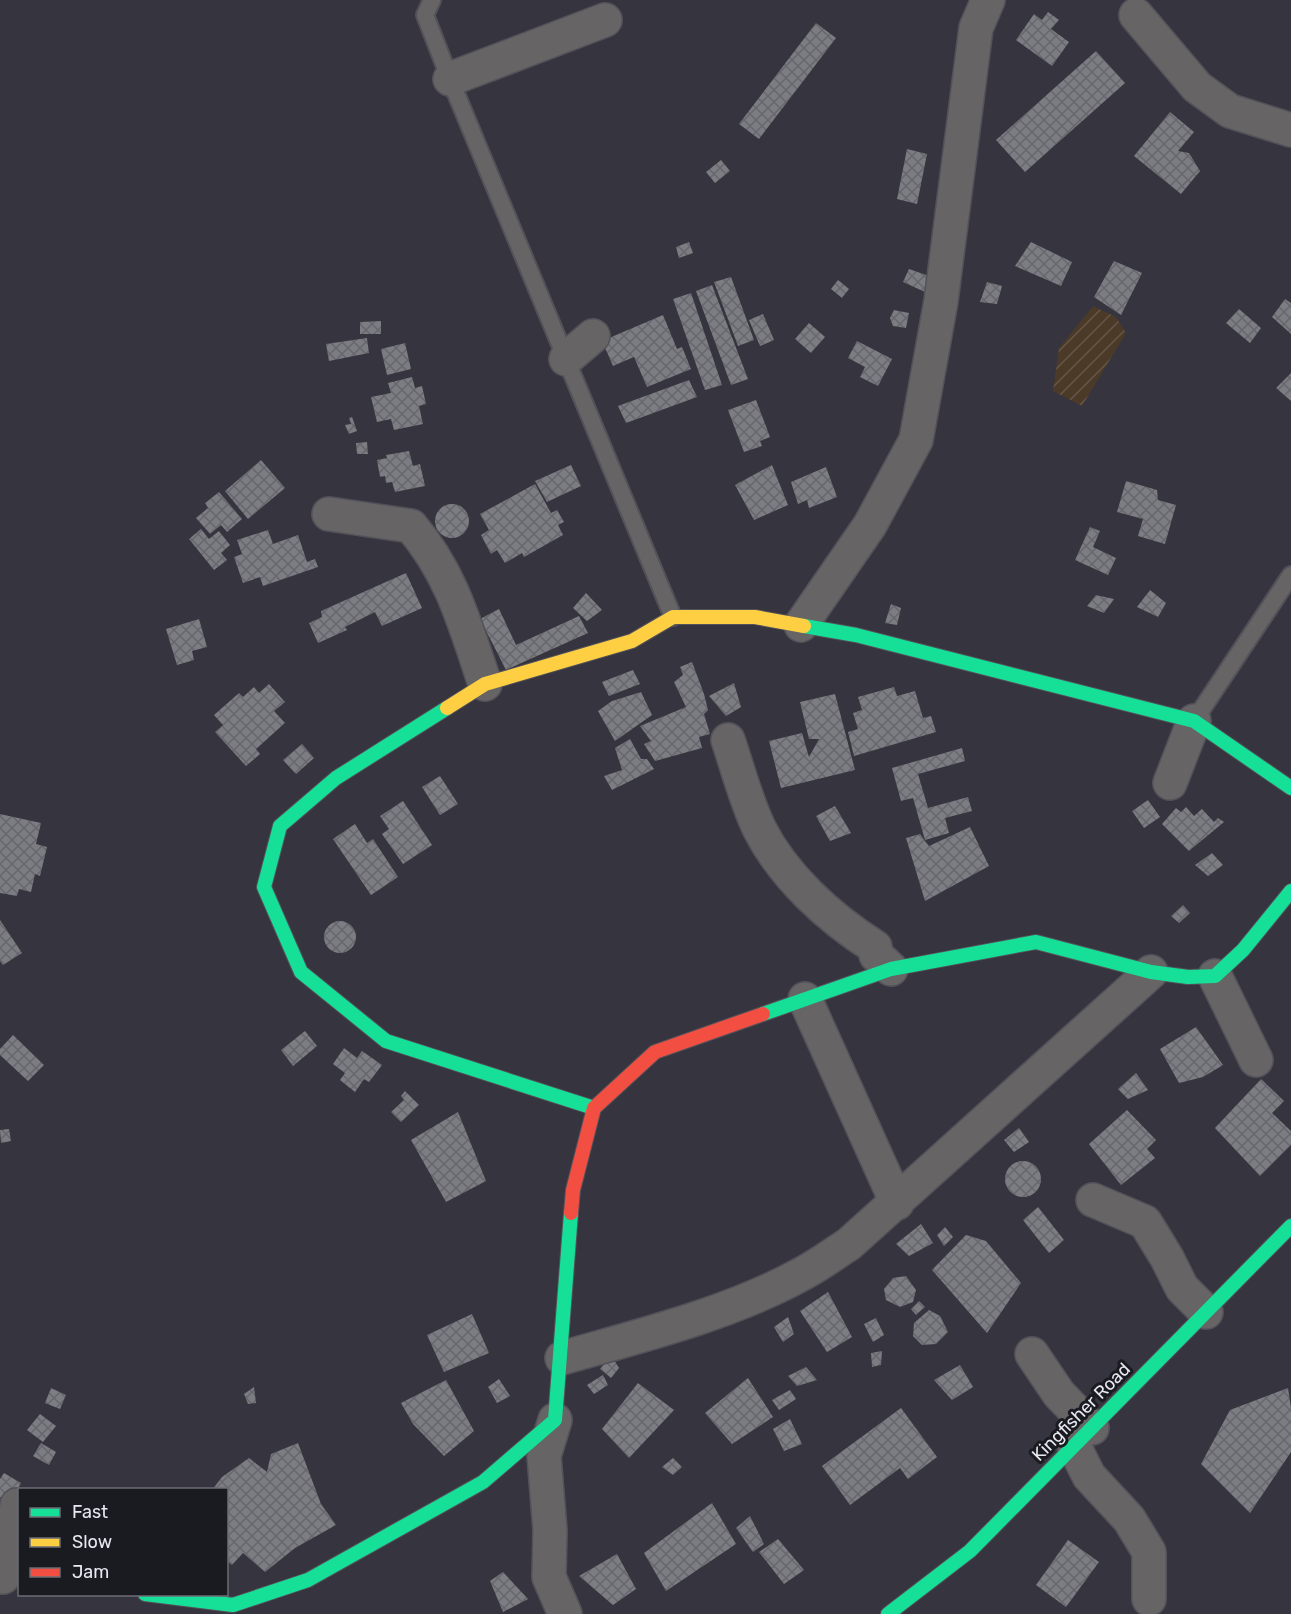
<svg xmlns="http://www.w3.org/2000/svg" width="1291" height="1614" font-family="Rubik,sans-serif">
<style>
.garden{fill:url(#garden-furrows)}
.building{fill:url(#building-cross-hatch)}
.lines{fill:none;stroke-linecap:round;stroke-linejoin:round}
.lane-casing{stroke:#53525a;stroke-width:20}
.street-casing{stroke:#53525a;stroke-width:36}
.fast-casing{stroke:#53525a;stroke-width:16}
.slow-casing{stroke:#53525a;stroke-width:16}
.jam-casing{stroke:#53525a;stroke-width:16}
.lane{stroke:#666464;stroke-width:16}
.street{stroke:#666464;stroke-width:33}
.fast{stroke:#16e098;stroke-width:14}
.slow{stroke:#ffcf43;stroke-width:14}
.jam{stroke:#f24e42;stroke-width:14}
.labels{text-anchor:middle;stroke-width:6;stroke-linejoin:round;paint-order:stroke}
.street-label{font-size:18px;fill:#e8e8f2;stroke:#1a1a21}
</style>
<defs>
<pattern id="garden-furrows" width="10" height="10" patternUnits="userSpaceOnUse" patternTransform="scale(1.5)"><rect width="10" height="10" fill="#4c3a28"/><path d="M-1 1l2-2M0 10L10 0M9 11l2-2" fill="none" stroke="#665648"/></pattern>
<pattern id="building-cross-hatch" width="8" height="8" patternUnits="userSpaceOnUse" patternTransform="scale(1.5)"><rect width="8" height="8" fill="#7c7c83"/><path d="M0 0l8 8M0 8l8-8" fill="none" stroke="#66666c"/></pattern>
</defs>
<rect width="100%" height="100%" fill="#36343e"/>
<path class="garden" d="M1093 306 1116 317 1126 333 1082 406 1053 391 1059 348Z"/>
<path class="building" d="M1048 12 1059 20 1051 29 1069 42 1052 66 1016 40 1034 14 1042 20Z
M816 23 836 38 759 139 739 124Z
M1096 51 1125 83 1025 172 996 140Z
M1170 112 1194 132 1178 151 1189 153 1200 171 1181 194 1134 156Z
M907 149 927 154 917 204 897 199Z
M721 160 730 171 715 183 706 172Z
M689 242 693 253 679 258 676 247Z
M1031 242 1072 262 1061 286 1015 266Z
M1114 261 1142 273 1121 315 1094 297Z
M909 269 932 277 925 292 903 282Z
M731 277 754 340 738 346 714 282Z
M838 280 849 289 842 298 831 289Z
M987 282 1002 286 997 304 980 302Z
M712 285 748 379 731 385 696 291Z
M691 293 722 385 705 390 673 299Z
M1285 299 1291 303V334L1272 317Z
M1239 309 1261 328 1250 343 1226 323Z
M894 310 909 313 906 328 893 326 890 318Z
M763 314 774 340 760 346 749 320Z
M663 315 677 349 682 347 691 369 647 387 634 357 613 366 602 341Z
M381 321V334H360V322Z
M809 323 825 337 811 353 795 339Z
M367 338 369 353 329 361 326 344Z
M857 341 892 359 878 386 860 377 865 367 848 358Z
M405 343 411 369 387 375 381 349Z
M1291 373V401L1276 388Z
M412 377 415 388 422 386 426 404 419 406 423 424 394 430 391 419 377 422 371 397 391 393 388 383Z
M689 380 697 397 626 423 618 406Z
M756 400 770 437 760 441 762 446 744 452 728 410Z
M352 417 357 431 349 434 345 425 351 424 349 418Z
M367 442 368 454H357L356 443Z
M409 451 413 466 420 464 425 486 395 492 392 482 386 483 385 476 380 477 377 460 387 458 386 455Z
M261 460 285 488 248 519 225 491Z
M571 465 581 486 547 502 535 481Z
M772 465 788 505 754 520 735 485Z
M826 467 837 497 809 508 807 500 798 504 791 482Z
M1126 481 1157 490 1158 500 1176 505 1165 544 1138 536 1143 519 1117 512Z
M535 484 551 513 557 510 564 522 558 525 563 535 524 557 522 553 505 563 497 550 491 554 481 535 489 530 480 514Z
M219 492 242 519 227 532 221 525 210 534 196 518 208 508 205 503Z
M435 521a17 17 0 1 1 34 0a17 17 0 1 1-34 0Z
M1090 527 1100 531 1093 547 1116 558 1108 575 1075 560Z
M201 529 209 539 219 531 230 545 221 553 227 560 214 570 189 539Z
M268 530 273 544 298 535 307 562 315 559 318 567 263 586 260 577 243 583 234 557 242 554 237 540Z
M406 573 422 608 382 626 375 612 345 627 347 630 318 643 309 623 322 617 321 611Z
M1150 590 1166 603 1158 617 1137 607Z
M586 593 602 610 587 621 573 608Z
M1096 595 1114 599 1104 613 1087 606Z
M891 604 901 608 897 625 885 623Z
M499 609 516 645 579 616 588 633 506 670 480 619Z
M199 619 207 647 192 651 194 660 177 665 166 629Z
M692 662 704 694 708 710 704 714 710 734 699 737 702 748 655 761 644 744 651 741 640 726 686 707 674 682 683 675 680 667Z
M633 670 640 684 609 696 602 682Z
M734 683 741 707 726 716 709 696Z
M269 684 285 702 274 711 285 723 256 749 260 754 246 766 215 732 223 725 214 715 239 693 243 697 254 687 259 693Z
M894 687 897 696 915 691 923 718 931 716 936 732 854 756 848 732 858 729 853 713 862 710 858 697Z
M641 692 652 715 615 741 598 711 612 701Z
M835 694 855 770 781 788 769 741 802 733 809 757 819 739H809L800 702Z
M630 739 641 759H647L654 769 612 790 604 776 622 770 615 748Z
M302 744 314 758 296 774 283 760Z
M962 748 965 761 918 774 928 808 968 797 972 811 945 818 949 833 925 840 913 798 901 801 892 768Z
M440 776 458 804 440 815 422 787Z
M1148 800 1160 817 1144 828 1132 811Z
M403 801 432 845 403 864 382 834 389 829 380 816Z
M835 806 851 833 830 841 816 816Z
M1186 807 1194 816 1202 809 1214 822 1218 818 1224 822 1189 851 1162 824 1176 808 1181 812Z
M0 814 41 823 36 844 47 847 40 876 35 874 31 892 19 889 17 896 0 893Z
M355 824 367 843 373 839 398 877 371 895 333 839Z
M970 827 989 866 925 901 906 838 920 834 929 846Z
M1212 853 1223 865 1208 876 1195 865Z
M1183 905 1190 913 1179 923 1171 916Z
M0 920 22 953 3 965 0 961Z
M324 937a16 16 0 1 1 32 0a16 16 0 1 1-32 0Z
M1196 1027 1223 1065 1203 1077 1179 1083 1160 1049Z
M305 1031 317 1046 293 1066 281 1050Z
M13 1035 44 1065 28 1081 0 1055V1049Z
M344 1048 357 1058 362 1051 382 1065 369 1082 364 1079 355 1092 340 1080 345 1073 333 1064Z
M1136 1073 1148 1090 1128 1099 1118 1089Z
M1261 1079 1284 1101 1272 1113 1291 1131V1145L1260 1176 1215 1128Z
M405 1091 419 1105 401 1122 391 1112 404 1100 401 1096Z
M1127 1110 1156 1140 1147 1149 1155 1158 1121 1185 1089 1144Z
M458 1112 486 1181 446 1202 411 1140Z
M1019 1128 1029 1142 1014 1152 1004 1140Z
M9 1129 11 1141 1 1143 0 1130Z
M1005 1179a18 18 0 1 1 36 0a18 18 0 1 1-36 0Z
M1038 1207 1064 1240 1049 1253 1023 1220Z
M921 1224 933 1243 909 1256 896 1244Z
M945 1227 953 1237 944 1246 937 1235Z
M966 1235 986 1241 1021 1283 987 1333 932 1270Z
M906 1276 916 1290 913 1302 900 1307 886 1300 884 1289 893 1278Z
M828 1292 852 1337 827 1352 800 1311Z
M919 1301 925 1307 916 1315 911 1309Z
M929 1310 940 1316 948 1332 936 1344 922 1345 913 1336 914 1323Z
M472 1314 489 1353 444 1372 427 1335Z
M788 1317 794 1334 783 1342 774 1327Z
M876 1318 884 1335 873 1342 864 1324Z
M882 1351 881 1365 872 1367 871 1353Z
M611 1355 619 1368 611 1378 600 1369Z
M960 1365 973 1387 952 1400 934 1380Z
M806 1367 817 1380 797 1386 788 1376Z
M603 1375 608 1385 594 1394 587 1385Z
M748 1378 773 1417 732 1444 705 1413Z
M499 1379 510 1396 497 1403 488 1387Z
M446 1380 474 1431 444 1456 413 1424 401 1403Z
M638 1383 674 1410 629 1458 602 1429Z
M254 1387 256 1403 248 1404 244 1394Z
M51 1388 66 1395 60 1409 45 1403Z
M1288 1388 1291 1408V1452L1250 1513 1201 1464 1230 1410Z
M790 1390 796 1399 779 1410 772 1400Z
M901 1408 937 1457 908 1479 900 1468 850 1505 822 1466Z
M40 1414 56 1426 43 1442 27 1430Z
M790 1419 802 1444 784 1451 773 1429Z
M41 1443 56 1452 49 1465 33 1456Z
M298 1443 321 1504 336 1525 295 1548 265 1572 243 1553 232 1565 226 1560V1490H212L222 1477 249 1458 267 1472 271 1454Z
M673 1458 682 1467 673 1475 662 1467Z
M4 1473 21 1483 10 1503 0 1497V1479Z
M712 1503 736 1544 666 1591 644 1553Z
M750 1516 764 1544 753 1552 736 1528Z
M778 1539 804 1570 784 1584 759 1552Z
M1068 1540 1099 1562 1066 1607 1036 1585Z
M617 1554 636 1589 613 1605 579 1576Z
M503 1572 528 1599 503 1612 490 1581Z"/>
<g class="lines">
<defs>
<path id="lane" d="M432 0 425 15 450 79 673 617
M1194 721 1291 575"/>
<path id="street" d="M1136 15 1197 87 1230 111 1291 130
M450 79 605 20
M566 359 593 336
M329 514 411 526C452 574 465 625 485 684
M801 625 870 525 916 440 941 301 976 28 988 0
M728 740C738 769 746 801 759 828 783 876 829 918 875 947L876 955 891 969
M1170 783 1194 721
M1215 976 1256 1060
M805 999 897 1203
M1093 1200 1145 1222 1167 1258 1182 1288 1206 1312
M1032 1354 1059 1394 1092 1428
M562 1358C639 1336 728 1314 798 1276 816 1267 832 1255 849 1244L1151 972
M555 1420 544 1456 550 1530 549 1577 565 1614
M1074 1446 1089 1476 1129 1519 1149 1552V1599
M3 1577V1558L12 1543 17 1505"/>
<path id="fast" d="M804 626 856 635 1194 721 1291 788
M447 708 336 778 280 826 264 887 301 972 386 1041 594 1108
M763 1014 891 969 1036 942 1151 972 1188 977 1215 976 1243 950 1291 891
M145 1594 233 1605 308 1580 483 1482 555 1420 571 1213
M888 1614 970 1551 1291 1226"/>
<path id="slow" d="M447 708 485 684 632 641 673 617H755L804 626"/>
<path id="jam" d="M571 1213 573 1190 594 1108 655 1052 763 1014"/>
</defs>
<use href="#lane" class="lane-casing"/>
<use href="#street" class="street-casing"/>
<use href="#fast" class="fast-casing"/>
<use href="#slow" class="slow-casing"/>
<use href="#jam" class="jam-casing"/>
<use href="#lane" class="lane"/>
<use href="#street" class="street"/>
<use href="#fast" class="fast"/>
<use href="#slow" class="slow"/>
<use href="#jam" class="jam"/>
</g>
<g class="labels">
<g class="street-label">
<text transform="translate(1081 1412) rotate(-45)" y="6">Kingfisher Road</text>
</g>
</g>
<rect x="18" y="1488" width="210" height="108" fill="#1a1a21" stroke="#6c6c75" stroke-width="1.5"/>
<rect x="30" y="1508" width="30" height="9" fill="#16e098" stroke="#6c6c75" stroke-width="1.5"/>
<text x="72" y="1518" font-size="18" fill="#e8e8f2">Fast</text>
<rect x="30" y="1538" width="30" height="9" fill="#ffcf43" stroke="#6c6c75" stroke-width="1.5"/>
<text x="72" y="1548" font-size="18" fill="#e8e8f2">Slow</text>
<rect x="30" y="1568" width="30" height="9" fill="#f24e42" stroke="#6c6c75" stroke-width="1.5"/>
<text x="72" y="1578" font-size="18" fill="#e8e8f2">Jam</text>
</svg>
